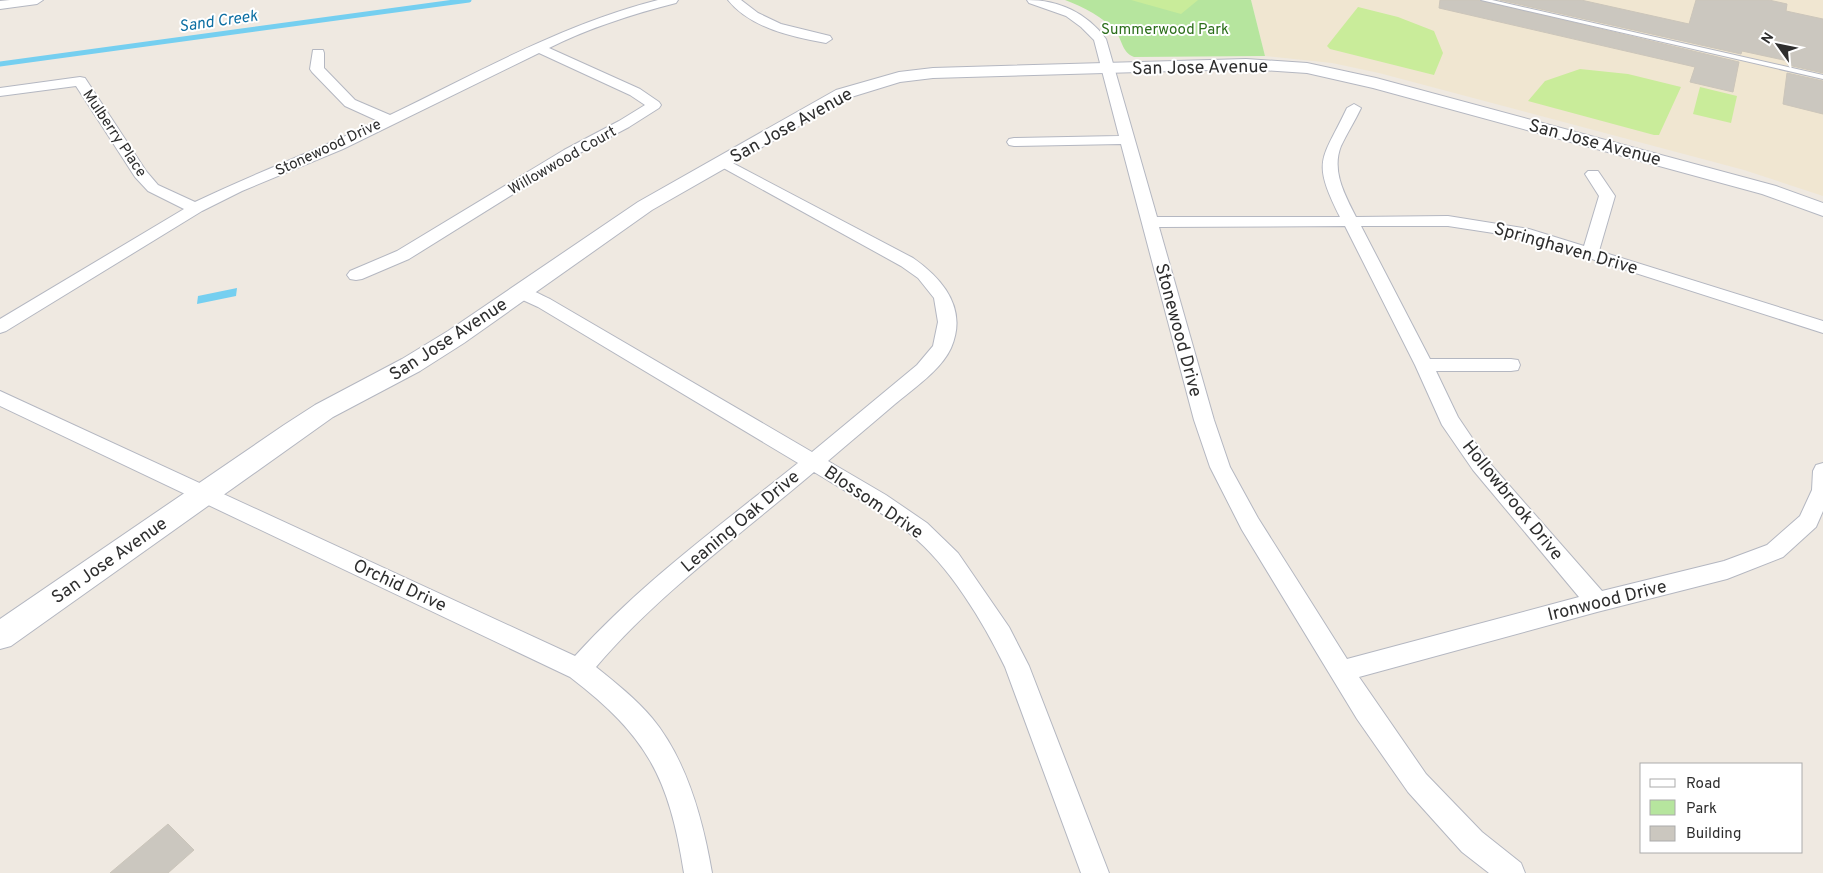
<svg xmlns="http://www.w3.org/2000/svg" width="1823" height="873" font-family="Overpass,sans-serif">
<style>
.education{fill:#f0e6d1}
.green{fill:#b6e59e}
.pitch{fill:#c9ec9a}
.water{fill:#75cff0}
.lines{fill:none;stroke-linecap:round;stroke-linejoin:round}
.stream{stroke:#75cff0;stroke-width:5}
.building{fill:#cbc7bf;stroke:#cbc5ba}
.service-casing{stroke:#b4b7c1;stroke-width:2}
.minor-casing{stroke:#b4b7c1;stroke-width:2}
.tertiary-casing{stroke:#b4b7c1;stroke-width:2}
.service{fill:#fff;fill-rule:evenodd}
.minor{fill:#fff;fill-rule:evenodd}
.tertiary{fill:#fff;fill-rule:evenodd}
.labels{text-anchor:middle;stroke-width:4;stroke-linejoin:round;paint-order:stroke}
.far-park-label{font-size:15px;fill:#2c6e1b;stroke:#fff}
.far-street-label{font-size:15px;fill:#2e2e2e;stroke:#fff}
.far-water-label{font-size:16px;font-style:italic;fill:#0d6fa3;stroke:#fff}
.street-label{font-size:18px;fill:#2e2e2e;stroke:#fff}
</style>
<rect width="100%" height="100%" fill="#efe9e1"/>
<path class="education" d="M1251 0H1823V196L1744 170 1379 73 1332 63 1265 56Z"/>
<path class="green" d="M1065 0H1251L1265 56 1134 57C1122 52 1123 42 1116 32 1104 17 1083 7 1065 0Z"/>
<path class="pitch" d="M1131 0H1198L1181 14Z
M1358 7 1398 17 1434 31 1443 53 1434 75 1330 49 1327 46Z
M1580 69 1628 74 1681 87 1659 135H1654L1528 101 1545 81Z
M1700 87 1737 96 1731 123 1693 114Z"/>
<path class="water" d="M237 288 236 296 197 304 198 296Z"/>
<g class="lines">
<path class="stream" d="M0 64 469 0"/>
</g>
<path class="building" d="M1440 0H1479L1739 62 1733 92 1690 82 1695 67 1439 8Z
M1500 0H1581L1689 24 1696 0H1769L1787 4 1786 11 1823 19V73L1788 65V61L1742 51 1741 54Z
M1787 73 1823 81V114L1783 104Z
M168 824 194 850 168 873H110Z"/>
<g class="lines">
<defs>
<path id="service" d="M1481 0H1492L1823 75V79Z"/>
<path id="minor" d="M10 0H43L37 4 0 9V1Z
M658 0H678L676 3C633 14 589 28 549 48L640 89 659 102 661 105 659 108 629 127 574 156 409 259 362 279 356 280 350 279 347 275 350 271 397 251 564 150 619 121 645 105 630 95 539 53 343 149 242 191 202 211 6 331 0 333V319L184 209 148 191 135 177 76 86 0 96V88L80 77 85 78 146 171 158 185 195 202C255 173 318 150 378 121L345 106 312 72 310 69 313 50H323L324 53V68L355 100 390 115C477 73 563 24 658 0Z
M728 0H741L758 13 781 24 830 36 832 39 826 43C793 37 750 28 728 0Z
M1027 0C1059 0 1087 13 1106 39L1157 217H1340C1311 159 1322 161 1347 108L1354 104 1361 108C1355 121 1347 133 1341 146 1331 171 1345 195 1356 217L1448 216 1529 229 1584 246 1599 196 1585 174 1588 171H1598L1615 196 1599 251 1823 321V333L1526 238 1448 226H1361L1430 359H1511L1518 360 1520 365 1518 370 1511 371H1436L1458 417 1487 460 1602 591 1724 561 1767 545 1800 516 1812 490 1813 471 1816 465 1823 463V511L1816 527 1783 557 1727 579 1597 612 1359 677 1426 774 1482 832 1521 863 1525 873H1489L1462 852 1408 792 1357 719 1242 530 1210 467 1194 420 1121 144 1014 146 1009 145 1007 142 1009 139 1014 138 1119 136 1094 40 1081 27 1066 16 1029 3ZM1345 226 1415 365 1442 425 1473 470 1579 597 1347 659 1258 518 1230 467 1214 420 1159 227Z
M723 158 913 258C943 279 968 309 951 348 941 370 913 389 895 404 873 423 850 442 828 461L886 495 927 523 958 553 1009 627 1029 666 1109 873H1081L1005 667C984 623 949 565 910 534 881 511 847 492 814 472 741 534 657 595 596 667 616 683 636 699 652 718 687 760 703 820 712 873H684C669 777 647 736 570 677L0 406V391L575 656C641 583 722 524 798 463L538 307 514 296 511 292 514 288C526 285 539 294 550 299L812 452 917 365 933 346 938 322 934 298 918 278 901 266 718 165 716 162 718 159Z"/>
<path id="tertiary" d="M1246 59 1307 63 1376 78 1776 186 1823 203V216L1762 194 1373 88 1307 73 1246 69 933 78 900 82 848 98 652 210 464 343 420 371 333 417 11 646 0 649V619L284 425 315 405 402 359 448 331 638 202 836 90 899 72 933 68Z"/>
</defs>
<use href="#service" class="service-casing"/>
<use href="#minor" class="minor-casing"/>
<use href="#tertiary" class="tertiary-casing"/>
<use href="#service" class="service"/>
<use href="#minor" class="minor"/>
<use href="#tertiary" class="tertiary"/>
</g>
<g class="labels">
<g class="far-park-label">
<text x="1165" y="34">Summerwood Park</text>
</g>
<g class="far-street-label">
<text transform="translate(115 133) rotate(56)" y="5">Mulberry Place</text>
<text transform="translate(328 147) rotate(-25)" y="5">Stonewood Drive</text>
<text transform="translate(562 160) rotate(-30)" y="5">Willowwood Court</text>
</g>
<g class="far-water-label">
<text transform="translate(218 20) rotate(-8)" y="6">Sand Creek</text>
</g>
<g class="street-label">
<text transform="translate(1200 67) rotate(-1)" y="6">San Jose Avenue</text>
<text transform="translate(791 125) rotate(-29)" y="6">San Jose Avenue</text>
<text transform="translate(1595 142) rotate(15)" y="6">San Jose Avenue</text>
<text transform="translate(1566 248) rotate(16)" y="6">Springhaven Drive</text>
<text transform="translate(1179 330) rotate(75)" y="6">Stonewood Drive</text>
<text transform="translate(448 339) rotate(-33)" y="6">San Jose Avenue</text>
<text transform="translate(1513 500) rotate(51)" y="6">Hollowbrook Drive</text>
<text transform="translate(874 502) rotate(34)" y="6">Blossom Drive</text>
<text transform="translate(740 521) rotate(-40)" y="6">Leaning Oak Drive</text>
<text transform="translate(109 560) rotate(-35)" y="6">San Jose Avenue</text>
<text transform="translate(400 585) rotate(25)" y="6">Orchid Drive</text>
<text transform="translate(1607 600) rotate(-14)" y="6">Ironwood Drive</text>
</g>
</g>
<rect x="1640" y="763" width="162" height="90" fill="#ffffff" stroke="#ababab"/>
<rect x="1650" y="779" width="25" height="8" fill="#ffffff" stroke="#ababab"/>
<text x="1686" y="788" font-size="15" fill="#2e2e2e">Road</text>
<rect x="1650" y="800" width="25" height="15" fill="#b6e59e" stroke="#ababab"/>
<text x="1686" y="813" font-size="15" fill="#2e2e2e">Park</text>
<rect x="1650" y="826" width="25" height="15" fill="#cbc7bf" stroke="#ababab"/>
<text x="1686" y="838" font-size="15" fill="#2e2e2e">Building</text>
<g transform="translate(1778 45) rotate(303)" stroke="#ffffff" stroke-width="4" paint-order="stroke">
<path d="M0-4L9 19L0 12L-9 19Z" fill="#2e2e2e"/>
<text y="-8" font-size="14" font-weight="bold" text-anchor="middle" fill="#2e2e2e">N</text>
</g>
</svg>
